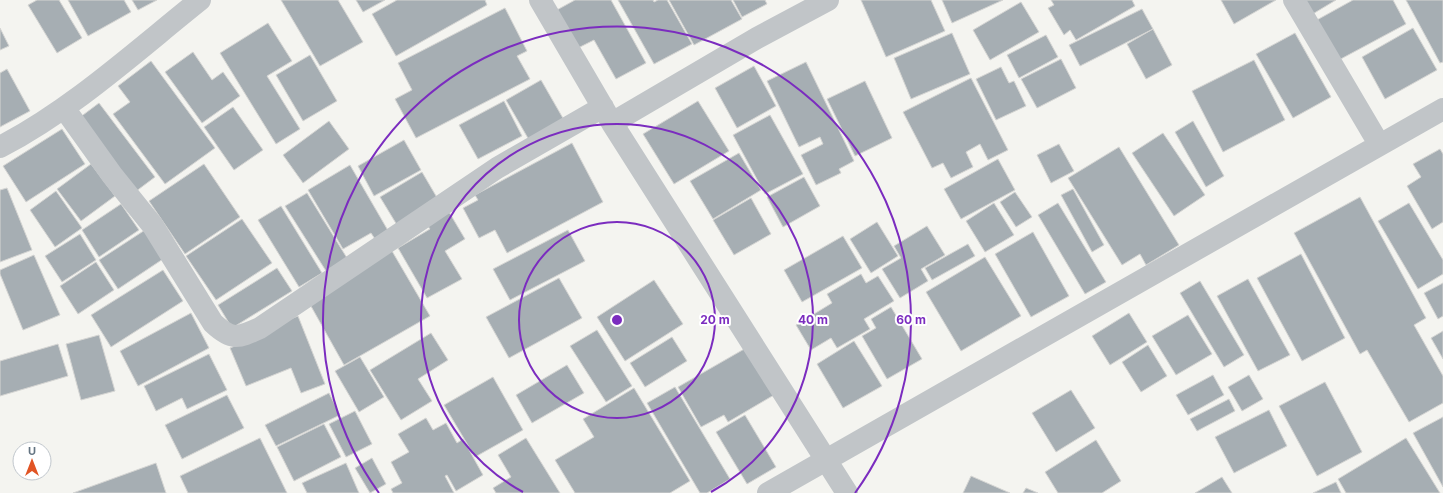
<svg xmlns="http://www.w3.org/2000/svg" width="1443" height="493" font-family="Inter,sans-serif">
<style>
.building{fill:#a6aeb3;stroke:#d5d5d3}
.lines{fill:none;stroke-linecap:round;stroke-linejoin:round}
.street{stroke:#c1c5c8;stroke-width:22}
.ring{fill:none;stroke:#7b2cbf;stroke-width:2}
.centre{fill:#7b2cbf;stroke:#fff;stroke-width:2}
.ring-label{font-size:12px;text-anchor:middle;font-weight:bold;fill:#7b2cbf;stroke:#fff;stroke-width:4;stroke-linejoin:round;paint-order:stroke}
</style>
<rect width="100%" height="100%" fill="#f4f4f0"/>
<path class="building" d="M37 0H59L82 38 57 53 28 5Z
M68 0H124L131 12 88 36Z
M132 0H157L138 10Z
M281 0H338L363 42 320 66Z
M356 0H385L363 12Z
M397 0H485L487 5 396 56 372 14Z
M575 0H611L646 63 616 79 594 40 576 49 555 11Z
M618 0H653L654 2 658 0H667L692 44 654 64Z
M669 0H731L742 19 694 45Z
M733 0H765L767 4 742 17Z
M861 0H931L945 31 886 57Z
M942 0H1003L952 23Z
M1051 0H1132L1135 6 1076 40 1070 30 1064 35 1048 8 1054 5Z
M1221 0H1276L1234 24Z
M1302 0H1336L1311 15Z
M1353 0H1393L1406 24 1337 61 1315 21Z
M1406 0H1443V62L1440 63Z
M1021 2 1039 32 990 60 973 30Z
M505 8 527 51 517 56 530 79 416 138 395 99 412 90 398 63Z
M1142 9 1153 29 1080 66 1069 45Z
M268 23 292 61 267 76 300 129 276 144 220 53Z
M0 28 9 46 0 50Z
M1413 28 1437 70 1385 99 1362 57Z
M1153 29 1172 65 1146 79 1127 44Z
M952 33 970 74 911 99 894 58Z
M1295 33 1331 97 1293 118 1256 54Z
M1046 35 1058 57 1019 78 1007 55Z
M193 52 212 80 223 72 240 96 202 123 165 72Z
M310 55 337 101 303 121 276 75Z
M1061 59 1076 88 1037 108 1021 79Z
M1254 60 1285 120 1223 152 1192 91Z
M151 61 215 148 165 184 113 114 130 102 118 86Z
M806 62 854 161 839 169 841 173 816 185 801 155 823 144 820 137 799 147 767 81Z
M754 66 776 106 737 128 715 88Z
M1001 67 1009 83 1014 81 1026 106 996 120 976 79Z
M7 69 30 111 0 127V73Z
M971 78 1008 150 988 160 980 144 966 152 973 167 951 178 943 163 932 168 903 112Z
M541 80 564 120 529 140 506 100Z
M865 81 892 138 855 156 827 99Z
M504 101 522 136 478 159 459 125Z
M698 101 729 151 674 184 643 134Z
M99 103 155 177 131 195 75 121Z
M233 107 263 150 234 170 204 127Z
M770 115 803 174 765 194 733 135Z
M329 121 349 149 303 183 283 155Z
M1193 121 1224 176 1206 187 1175 132Z
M62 129 85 164 26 202 3 166Z
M1163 133 1205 195 1174 216 1132 153Z
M404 140 421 170 374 196 358 166Z
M572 143 603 202 507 253 495 230 479 238 463 208 478 200 475 195Z
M1059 144 1074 171 1051 183 1037 155Z
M1119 147 1179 245 1146 265 1140 254 1122 265 1068 178Z
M1440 149 1443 154V222L1432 229 1407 186 1421 177 1413 164Z
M739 153 761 190 713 219 690 181Z
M998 159 1015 190 961 219 944 189Z
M91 164 115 196 81 221 57 189Z
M204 164 240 217 185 254 149 201Z
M350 165 390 234 377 242 371 233 343 249 308 190Z
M422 172 439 201 397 225 380 197Z
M804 177 820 206 783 227 767 197Z
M7 188 32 250 0 262V190Z
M1073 189 1104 245 1092 252 1061 195Z
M56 191 82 228 55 247 30 210Z
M1015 192 1032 217 1016 227 1000 202Z
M307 193 347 258 326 271 285 206Z
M1360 197 1426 318 1414 325 1443 376V403L1409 422 1367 350 1360 354 1294 233Z
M751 198 771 234 734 255 713 220Z
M994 203 1014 235 985 252 966 221Z
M1058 203 1106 282 1085 294 1038 215Z
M1409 203 1443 260V274L1418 289 1378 221Z
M121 204 139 230 99 257 82 230Z
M281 206 322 273 299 287 258 220Z
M449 212 465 239 445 251 462 279 427 298 398 248 430 229 427 225Z
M242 219 272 263 216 300 186 256Z
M877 222 898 256 871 273 850 239Z
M927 226 945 255 921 269 928 281 900 298 882 269 901 258 894 246Z
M145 230 163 259 118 289 99 260Z
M568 230 585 261 510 300 493 269Z
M1033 232 1069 296 1031 317 995 254Z
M80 234 96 260 62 282 45 256Z
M843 236 862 268 802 302 784 270Z
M968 244 975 256 932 280 925 268Z
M392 251 430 316 344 365 307 299Z
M1301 254 1345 338 1302 361 1257 278Z
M34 255 60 315 23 330 0 274V270Z
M985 257 1021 316 961 351 926 292Z
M96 262 114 290 78 314 60 286Z
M277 268 292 291 232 328 218 305Z
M163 270 183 301 111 347 91 315Z
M861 274 866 283 878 276 894 301 864 319 870 329 837 348 831 338 811 350 796 325 832 303 827 294Z
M559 278 582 318 509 358 486 317Z
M1248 279 1290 355 1258 371 1217 296Z
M654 280 683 324 625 361 597 317Z
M1200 281 1244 355 1224 367 1180 293Z
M1443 283V316L1438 319 1424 293Z
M891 307 922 359 887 379 862 336 876 328 871 319Z
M191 313 209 348 138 386 120 351Z
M1129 313 1147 342 1110 365 1092 336Z
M1188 315 1212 354 1176 375 1152 336Z
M298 316 325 384 301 393 291 368 246 386 230 348 275 330 273 326Z
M597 330 632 386 606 402 570 346Z
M1443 331V359L1431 338Z
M431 333 448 360 418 379 432 401 401 420 370 370Z
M99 335 115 391 81 400 66 344Z
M672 337 687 361 645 387 630 363Z
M854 341 882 386 843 408 817 364Z
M58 344 68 376 0 396V361Z
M1148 345 1167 376 1141 392 1122 362Z
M746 348 774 395 728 422 724 415 701 427 678 387Z
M209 354 227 390 187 409 182 398 156 411 144 386Z
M360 357 384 397 359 412 335 371Z
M567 365 584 393 532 423 516 395Z
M1213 375 1224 395 1188 415 1176 395Z
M1249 375 1263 399 1242 411 1228 387Z
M493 377 523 430 475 457 444 405Z
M1325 382 1362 452 1317 476 1279 406Z
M675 387 730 479 707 493H700L647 403Z
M634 388 690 481 670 493H575L555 460 594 437 583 419Z
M1071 390 1095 428 1056 452 1032 413Z
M329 393 340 415 276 446 265 425Z
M227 395 244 428 182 459 165 425Z
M1229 399 1235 411 1197 431 1190 419Z
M1269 410 1287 446 1234 473 1215 437Z
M355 411 372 444 346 457 329 424Z
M745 415 776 467 747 484 716 432Z
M1443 417V487L1413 433Z
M426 418 433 430 446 423 457 443 463 439 483 475 456 491 447 475 445 476 454 493H393L391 489 402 483 391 462 409 452 398 434Z
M324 424 341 457 294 481 277 447Z
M260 438 287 493H188L180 476Z
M526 438 560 493H496L493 488 511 477 498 455Z
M1406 438 1440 493H1346L1338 479Z
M1096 440 1121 481 1102 493H1058L1045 472Z
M372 458 386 484 370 493 355 468Z
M156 463 166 493H73Z
M346 463 359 493H307L302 483Z
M971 476 1010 493H963Z
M1222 477 1232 493H1195Z
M1336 482 1341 493H1313Z
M1026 488 1038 493H1023Z"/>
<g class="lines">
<path class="street" d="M540 0 612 123 847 493
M1294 0 1379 144
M64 108 112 175 153 226 213 323C232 341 238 338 260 328L497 168 603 107
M612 123 757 38 828 0
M0 147C73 109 136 51 200 0
M768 493 1443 109"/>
</g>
<g class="ring">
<circle cx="617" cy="320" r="98"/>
<path d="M523 492A196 196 0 1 1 711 492"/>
<path d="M379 493A294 294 0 1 1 855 493"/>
</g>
<circle cx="617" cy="320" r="6" class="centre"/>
<g class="ring-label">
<text x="715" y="324">20 m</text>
<text x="813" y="324">40 m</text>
<text x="911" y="324">60 m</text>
</g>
<g transform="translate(32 461)"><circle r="19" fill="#ffffff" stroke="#c1c7cd"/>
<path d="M0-3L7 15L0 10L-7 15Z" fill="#e15424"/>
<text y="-6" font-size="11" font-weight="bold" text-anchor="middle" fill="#637381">U</text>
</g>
</svg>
